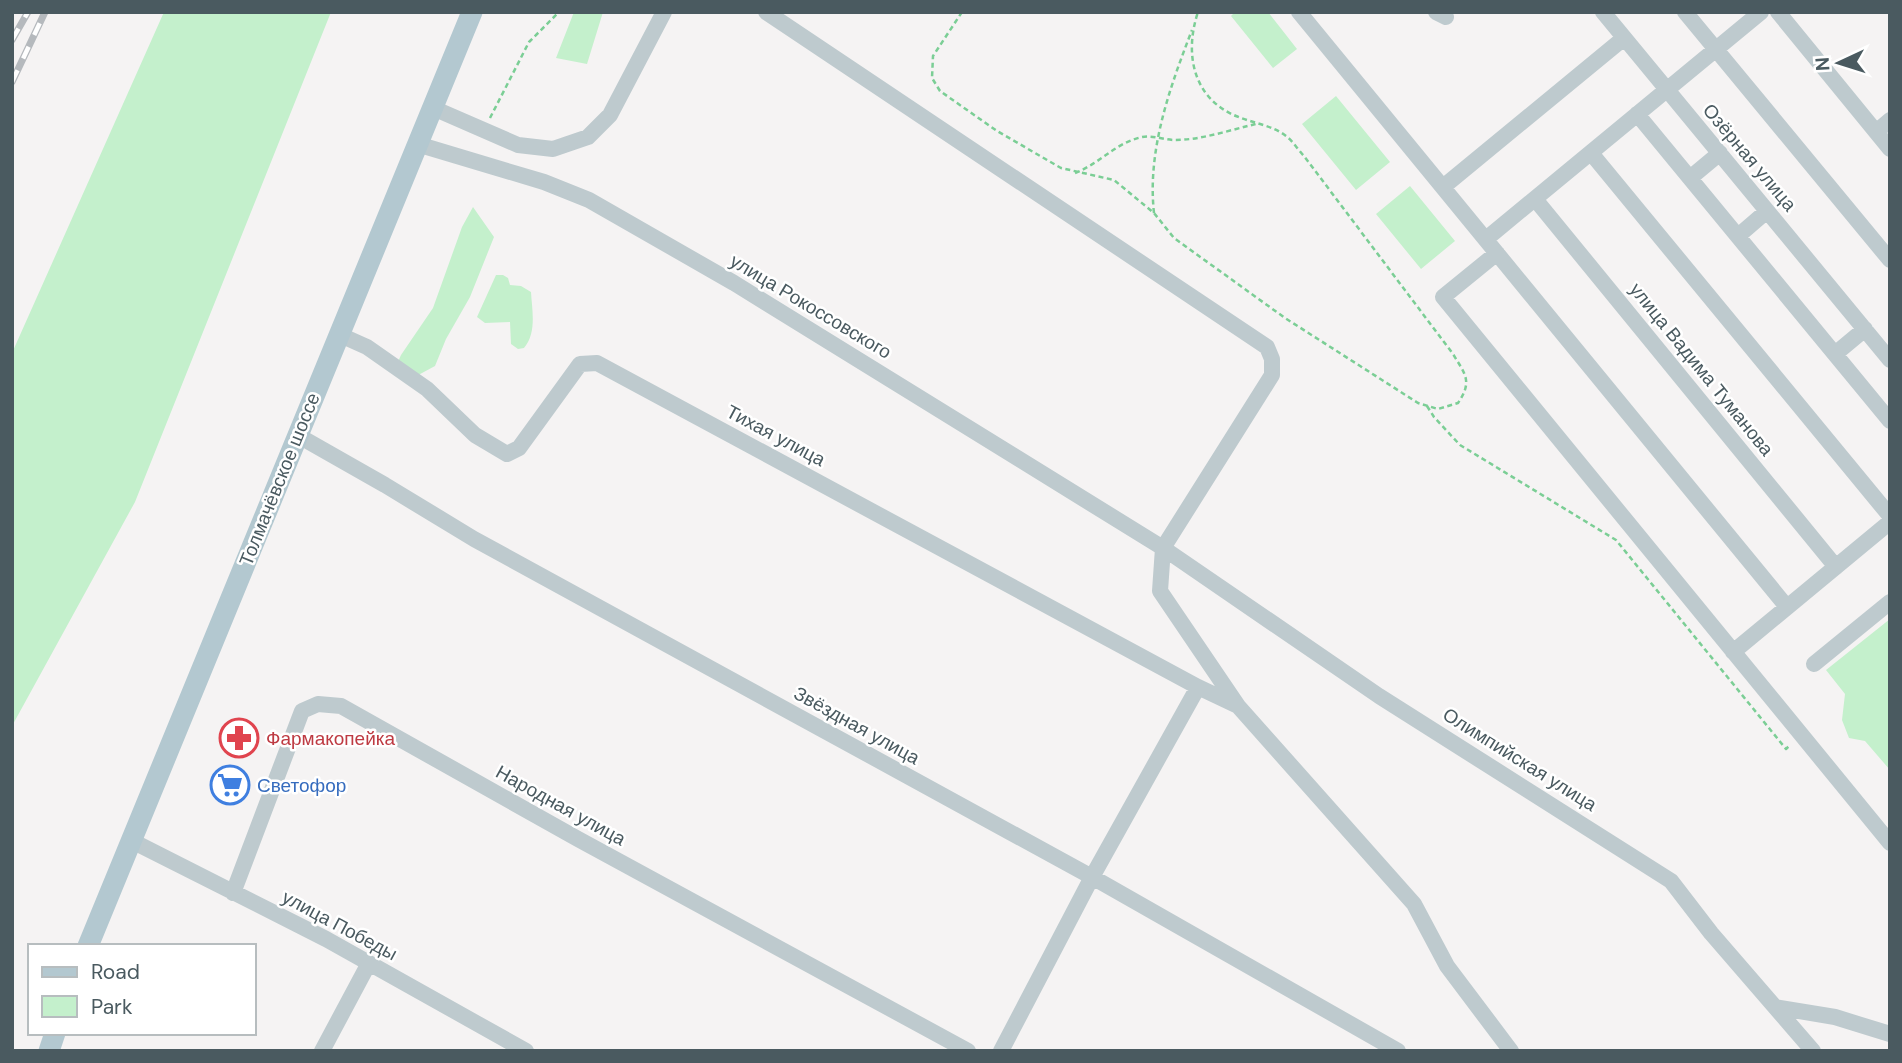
<svg xmlns="http://www.w3.org/2000/svg" width="1902" height="1063" font-family="'DM Sans',sans-serif">
<style>
.green{fill:#c4f0cc}
.lines{fill:none;stroke-linecap:round;stroke-linejoin:round}
.path{stroke:#7bce95;stroke-width:2.5;stroke-dasharray:5 3.5;stroke-linecap:butt}
.minor{stroke:#becace;stroke-width:16}
.major{stroke:#b3c8d0;stroke-width:21}
.rail-casing{stroke:#b5b9bd;stroke-width:7}
.rail{stroke:#fff;stroke-width:4.5;stroke-dasharray:13;stroke-linecap:butt}
.labels{text-anchor:middle;stroke-width:5;stroke-linejoin:round;paint-order:stroke}
.street-label{font-size:19px;fill:#4a5a60;stroke:#fff}
.health-label{font-size:19px;fill:#be3a42;stroke:#fff;text-anchor:start}
.shop-label{font-size:19px;fill:#366cbe;stroke:#fff;text-anchor:start}
</style>
<rect width="100%" height="100%" fill="#f5f3f3"/>
<path class="green" d="M164 12H331L135 502 12 726V353Z
M574 12H603L587 64 556 58Z
M1235 12H1268L1297 49 1273 68 1231 16Z
M1336 96 1390 162 1356 190 1302 124Z
M1410 186 1455 241 1421 269 1376 214Z
M473 207 494 237 470 297 446 339 435 366 409 380 396 366 401 355 433 308 462 227Z
M496 275H503L508 278 510 285 521 286 531 292C532 310 537 333 524 348L518 349 511 344 510 322 485 323 477 317Z
M1890 619V770L1865 741 1849 738 1842 720 1845 694 1826 670Z"/>
<g class="lines">
<path class="path" d="M962 12 933 56 932 78 940 91 997 131 1061 168 1114 180 1154 213 1174 238 1285 318 1418 403 1438 409 1458 403C1473 381 1465 374 1453 354L1304 156C1298 150 1293 141 1286 136 1272 125 1252 123 1236 116 1193 98 1184 54 1198 12
M490 118 529 42 559 12
M1075 173C1101 163 1115 143 1142 137 1153 135 1164 140 1175 140 1201 140 1230 130 1256 124
M1154 213C1147 150 1170 87 1192 30
M1427 406 1434 417 1460 445 1616 540 1786 749 1789 746"/>
<path class="minor" d="M766 12 1267 347 1272 359V375L1163 548 1160 591 1238 706 1414 904 1447 966 1511 1051
M1299 12 1787 607
M1436 12 1446 17
M1603 12 1890 360
M1685 12 1890 260
M1778 12 1890 149
M433 108 518 145 553 149 588 137 610 115 664 12
M1637 114 1890 421
M1876 132 1890 120
M417 144 544 182 589 200 734 283 1163 548 1379 696 1671 881 1711 933 1813 1051
M1591 153 1890 516
M1690 178 1720 153
M1443 187 1624 38
M1535 199 1836 567
M1738 236 1767 211
M1486 239 1761 12
M1497 253 1443 297 1890 843
M338 334 367 347 427 389 475 435 507 454 519 448 580 364 597 363 1198 687 1236 705
M1835 354 1865 329
M297 435 385 485 474 539 1092 877 1398 1051
M1733 652 1890 522
M1814 664 1890 602
M132 841 326 939 526 1051
M233 893 302 711 318 704 341 706 578 839 968 1051
M1775 1007 1835 1017 1890 1034
M322 1051 369 963
M1001 1051 1092 877 1198 687"/>
<path class="major" d="M88 946 472 12
M49 1051 55 1033"/>
<defs>
<path id="rail" d="M12 40 28 12
M12 82 45 12"/>
</defs>
<use href="#rail" class="rail-casing"/>
<use href="#rail" class="rail"/>
</g>
<defs>
<symbol id="pharmacy-ring" viewBox="-11 -11 22 22"><circle r="9.5" fill="#fff" stroke="#e0444e" stroke-width="1.5"/><path d="M-2-6h4v4h4v4h-4v4h-4v-4h-4v-4h4Z" fill="#e0444e"/></symbol>
<symbol id="supermarket-ring" viewBox="-11 -11 22 22"><circle r="9.5" fill="#fff" stroke="#3f7fe0" stroke-width="1.5"/><path d="M-6-5.5h2.5l.6 2H6L4.5 2H-2.5L-4.4-4H-6ZM-1.5 3.2a1.3 1.3 0 1 0 .1 0ZM3 3.2a1.3 1.3 0 1 0 .1 0Z" fill="#3f7fe0"/></symbol>
</defs>
<g fill-rule="evenodd">
<use href="#pharmacy-ring" x="217" y="716" width="44" height="44"/>
<use href="#supermarket-ring" x="208" y="763" width="44" height="44"/>
</g>
<g class="labels">
<g class="street-label">
<text transform="translate(1750 157) rotate(50)" y="7">Озёрная улица</text>
<text transform="translate(811 306) rotate(31)" y="7">улица Рокоссовского</text>
<text transform="translate(1702 369) rotate(51)" y="7">улица Вадима Туманова</text>
<text transform="translate(776 435) rotate(28)" y="7">Тихая улица</text>
<text transform="translate(279 479) rotate(-68)" y="7">Толмачёвское шоссе</text>
<text transform="translate(857 725) rotate(29)" y="7">Звёздная улица</text>
<text transform="translate(1520 759) rotate(32)" y="7">Олимпийская улица</text>
<text transform="translate(561 805) rotate(29)" y="7">Народная улица</text>
<text transform="translate(340 925) rotate(28)" y="7">улица Победы</text>
</g>
<g class="health-label">
<text x="266" y="745">Фармакопейка</text>
</g>
<g class="shop-label">
<text x="257" y="792">Светофор</text>
</g>
</g>
<rect width="1902" height="1063" fill="none" stroke="#4a5a60" stroke-width="28"/>
<rect x="28" y="944" width="228" height="91" fill="#ffffff" stroke="#b7bdbf" stroke-width="2"/>
<rect x="42" y="967" width="35" height="10" fill="#b3c8d0" stroke="#b7bdbf" stroke-width="2"/>
<text x="91" y="979" font-size="21" fill="#4a5a60">Road</text>
<rect x="42" y="996" width="35" height="21" fill="#c4f0cc" stroke="#b7bdbf" stroke-width="2"/>
<text x="91" y="1014" font-size="21" fill="#4a5a60">Park</text>
<g transform="translate(1839 63) rotate(266)" stroke="#ffffff" stroke-width="5" paint-order="stroke">
<path d="M0-5L12 26L0 18L-12 26Z" fill="#4a5a60"/>
<text y="-10" font-size="19" font-weight="bold" text-anchor="middle" fill="#4a5a60">N</text>
</g>
</svg>
